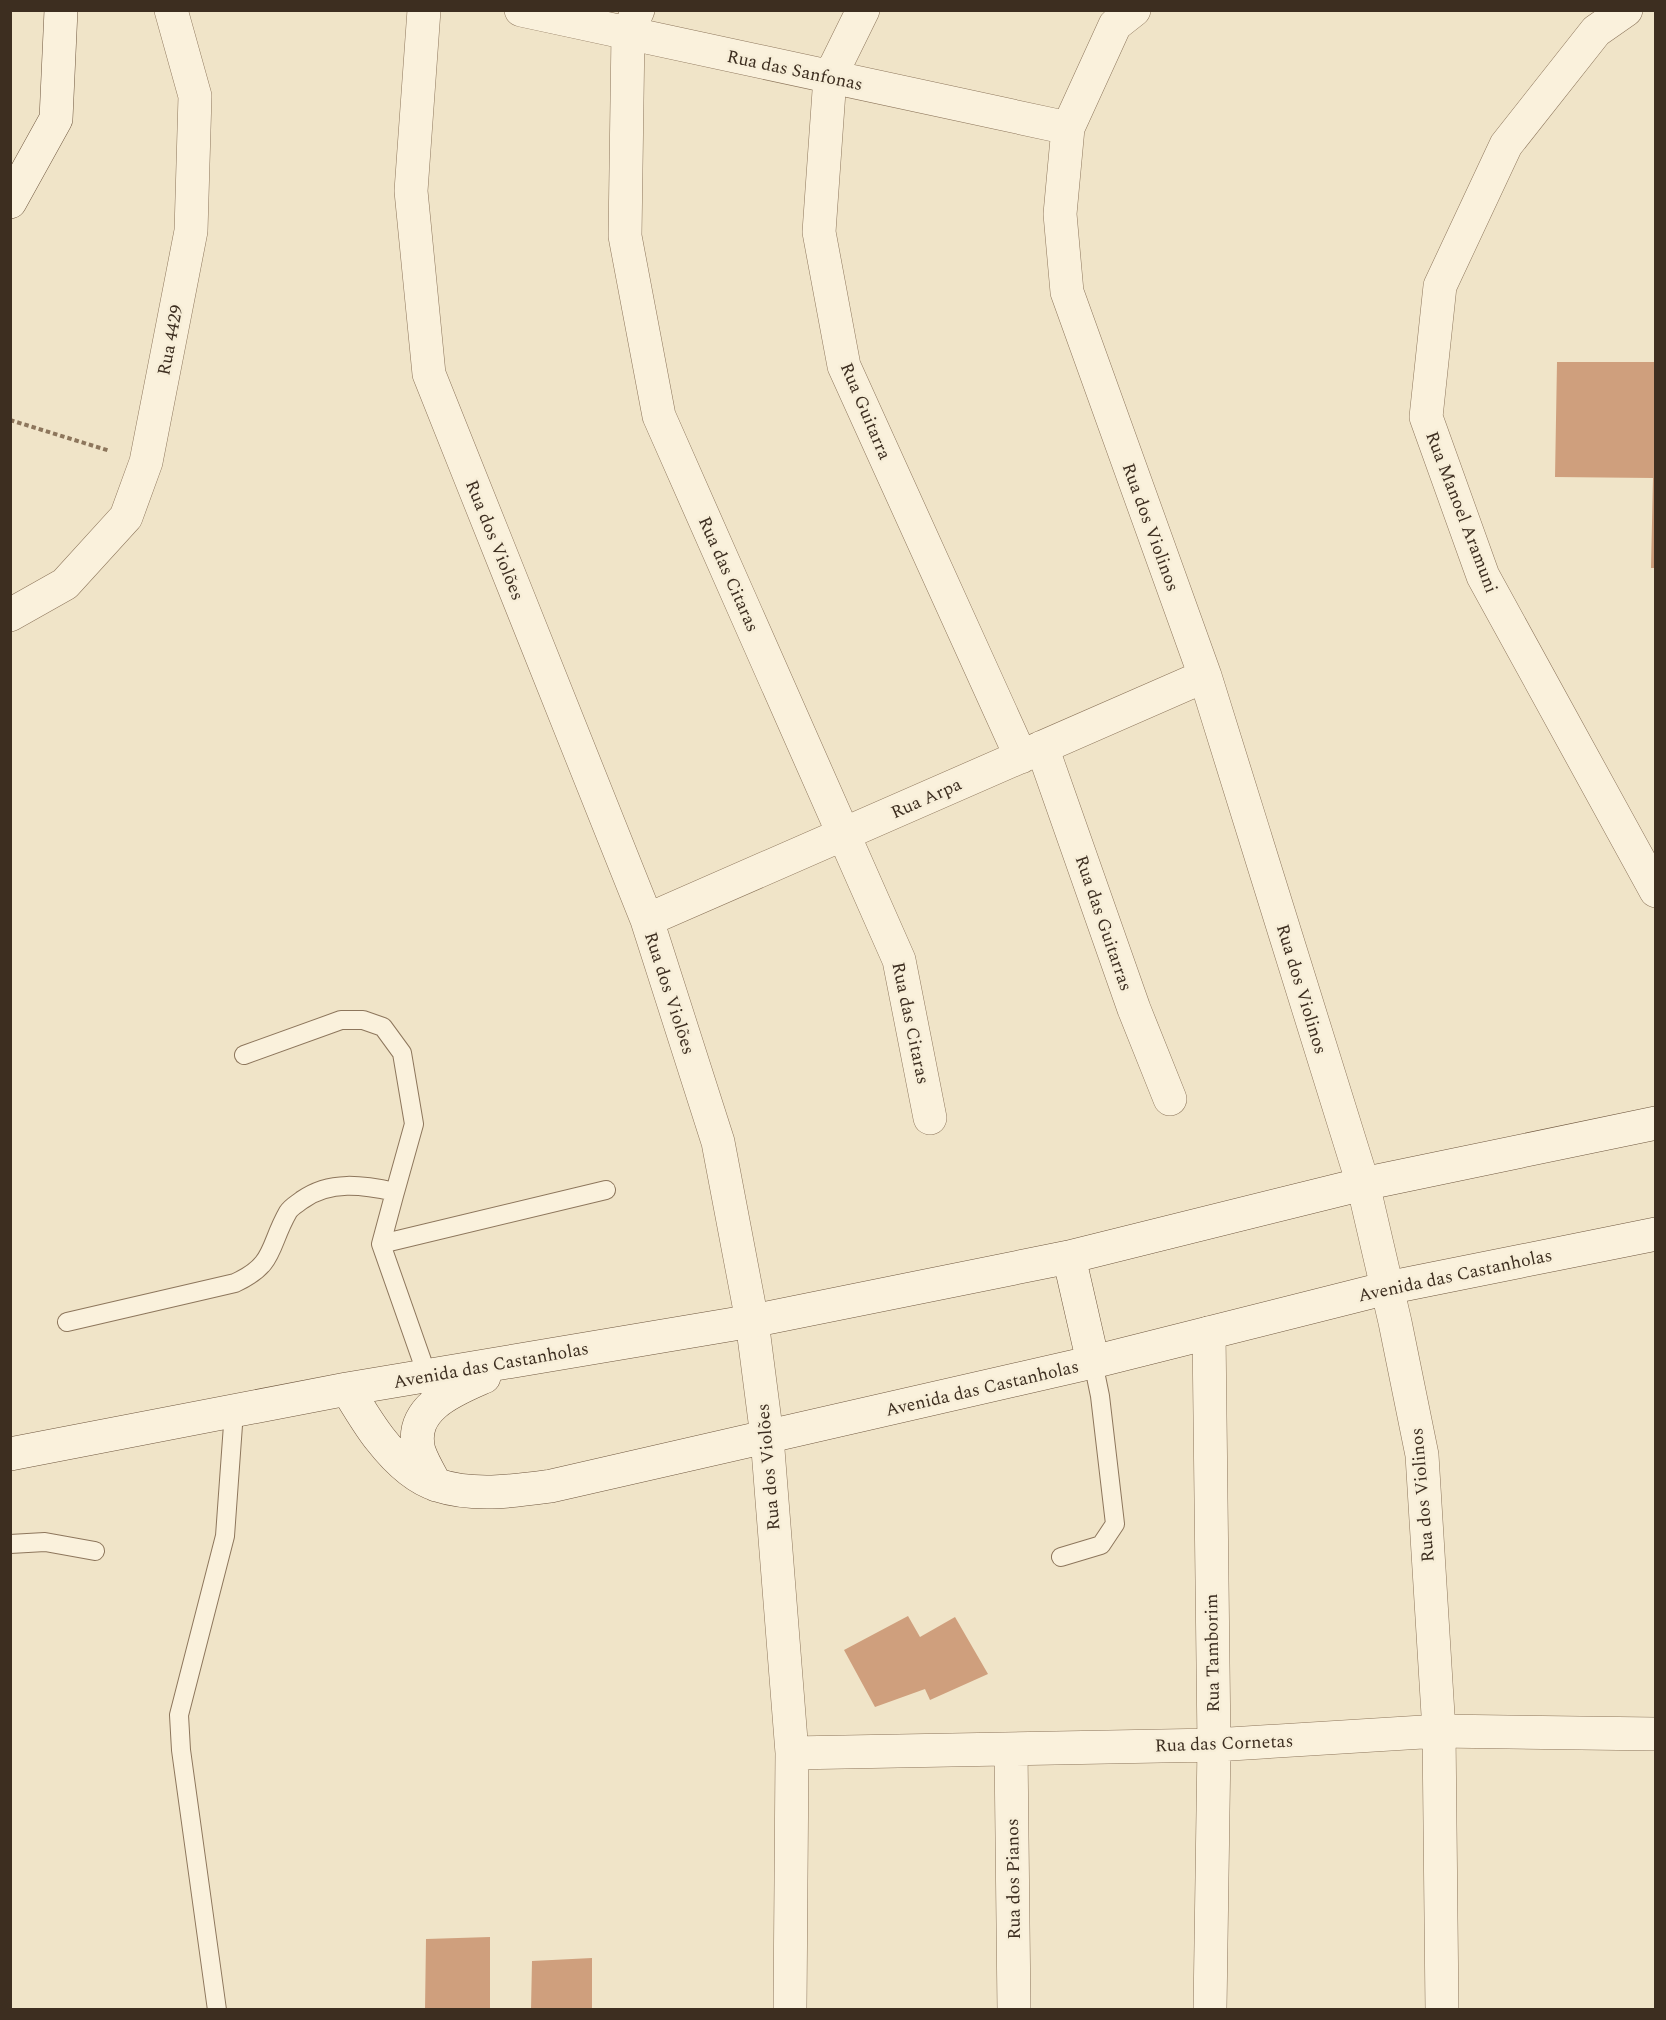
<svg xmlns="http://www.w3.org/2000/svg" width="1666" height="2020" font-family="Spectral,serif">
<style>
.building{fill:#cf9f7d}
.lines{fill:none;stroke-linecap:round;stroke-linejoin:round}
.lane-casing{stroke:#8d765c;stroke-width:20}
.street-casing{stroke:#8d765c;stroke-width:34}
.secondary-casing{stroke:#6f573f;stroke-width:34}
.path{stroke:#8d765c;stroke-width:4;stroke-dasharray:4.5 3;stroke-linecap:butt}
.lane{stroke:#faf1dc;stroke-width:18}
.street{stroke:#faf1dc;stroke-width:33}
.secondary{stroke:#faf1dc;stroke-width:33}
.labels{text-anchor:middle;stroke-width:5;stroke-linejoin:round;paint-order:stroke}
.street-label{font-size:18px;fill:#3d2e20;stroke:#f7eed8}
</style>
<rect width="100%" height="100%" fill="#f0e4c8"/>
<path class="building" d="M1557 362H1656V568H1651L1653 478 1555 477Z
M908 1616 920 1637 955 1617 988 1674 930 1700 925 1689 875 1707 844 1650Z
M490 1937V2010H425L426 1939Z
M592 1958V2010H531L532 1961Z"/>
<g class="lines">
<defs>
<path id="lane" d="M244 1055 341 1020H363L383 1027 402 1053 414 1124 395 1192
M381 1244 606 1190
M67 1322 235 1283C276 1264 268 1247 288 1212 291 1207 297 1204 302 1200 330 1180 363 1185 395 1192L381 1244 427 1375
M10 1544 45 1542 95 1551
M1061 1557 1101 1545 1115 1524 1100 1396 1093 1362
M217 2010 181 1750 179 1715 225 1536 234 1411"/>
<path id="street" d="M424 10 411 191 429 374 647 920 718 1142 752 1321 767 1437 792 1753 790 2010
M521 10 1068 128
M638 10 628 33 625 236 659 416 899 960 930 1118
M863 10 830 77 819 232 844 366 1021 757
M1134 10 1115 25 1068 128 1060 214 1067 292 1205 676 1363 1184 1395 1322 1422 1455 1439 1731 1442 2010
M1626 10 1596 31 1506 145 1440 286 1426 417 1483 576 1656 891
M10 615 65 584 126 517 146 462 191 231 195 96 171 10
M1042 747 1134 1009 1170 1099
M647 920 1205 676
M1209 1333 1214 1745 1210 2010
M1011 1749 1014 2010
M792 1753 1214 1745 1439 1731 1656 1734"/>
<path id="secondary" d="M10 202 56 119 61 10
M1069 1257 1093 1362
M347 1389C358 1406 368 1424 380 1439 394 1457 415 1478 437 1485 474 1497 514 1491 551 1486L1093 1362 1387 1288 1656 1234
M10 1454 347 1389 752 1321 1069 1257 1363 1184 1656 1123
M436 1485C430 1474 423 1463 419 1451 408 1408 454 1390 484 1377"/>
</defs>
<use href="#lane" class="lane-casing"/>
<use href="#street" class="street-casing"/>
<use href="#secondary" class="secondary-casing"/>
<path class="path" d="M10 420 110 451"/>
<use href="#lane" class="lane"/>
<use href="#street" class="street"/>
<use href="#secondary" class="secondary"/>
</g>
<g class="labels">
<g class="street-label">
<text transform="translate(795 70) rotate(12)" y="6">Rua das Sanfonas</text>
<text transform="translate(170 340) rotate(-79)" y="6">Rua 4429</text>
<text transform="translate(866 411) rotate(67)" y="6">Rua Guitarra</text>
<text transform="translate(1462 512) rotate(69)" y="6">Rua Manoel Aramuni</text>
<text transform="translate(1151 527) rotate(70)" y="6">Rua dos Violinos</text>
<text transform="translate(495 540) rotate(68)" y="6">Rua dos Violões</text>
<text transform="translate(729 574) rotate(66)" y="6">Rua das Citaras</text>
<text transform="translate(926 798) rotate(-24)" y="6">Rua Arpa</text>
<text transform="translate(1104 923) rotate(71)" y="6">Rua das Guitarras</text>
<text transform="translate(1302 989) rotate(73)" y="6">Rua dos Violinos</text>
<text transform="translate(670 993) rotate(72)" y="6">Rua dos Violões</text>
<text transform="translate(911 1023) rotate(78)" y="6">Rua das Citaras</text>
<text transform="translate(1455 1275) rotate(-12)" y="6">Avenida das Castanholas</text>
<text transform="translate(491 1365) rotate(-10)" y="6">Avenida das Castanholas</text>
<text transform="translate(982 1388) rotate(-13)" y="6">Avenida das Castanholas</text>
<text transform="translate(768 1467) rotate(-95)" y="6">Rua dos Violões</text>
<text transform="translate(1422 1495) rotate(-95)" y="6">Rua dos Violinos</text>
<text transform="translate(1212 1653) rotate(-91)" y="6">Rua Tamborim</text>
<text transform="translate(1224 1743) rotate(-2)" y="6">Rua das Cornetas</text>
<text transform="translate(1013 1879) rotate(-91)" y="6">Rua dos Pianos</text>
</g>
</g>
<rect width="1666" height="2020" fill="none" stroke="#3d2e20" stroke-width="24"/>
</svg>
